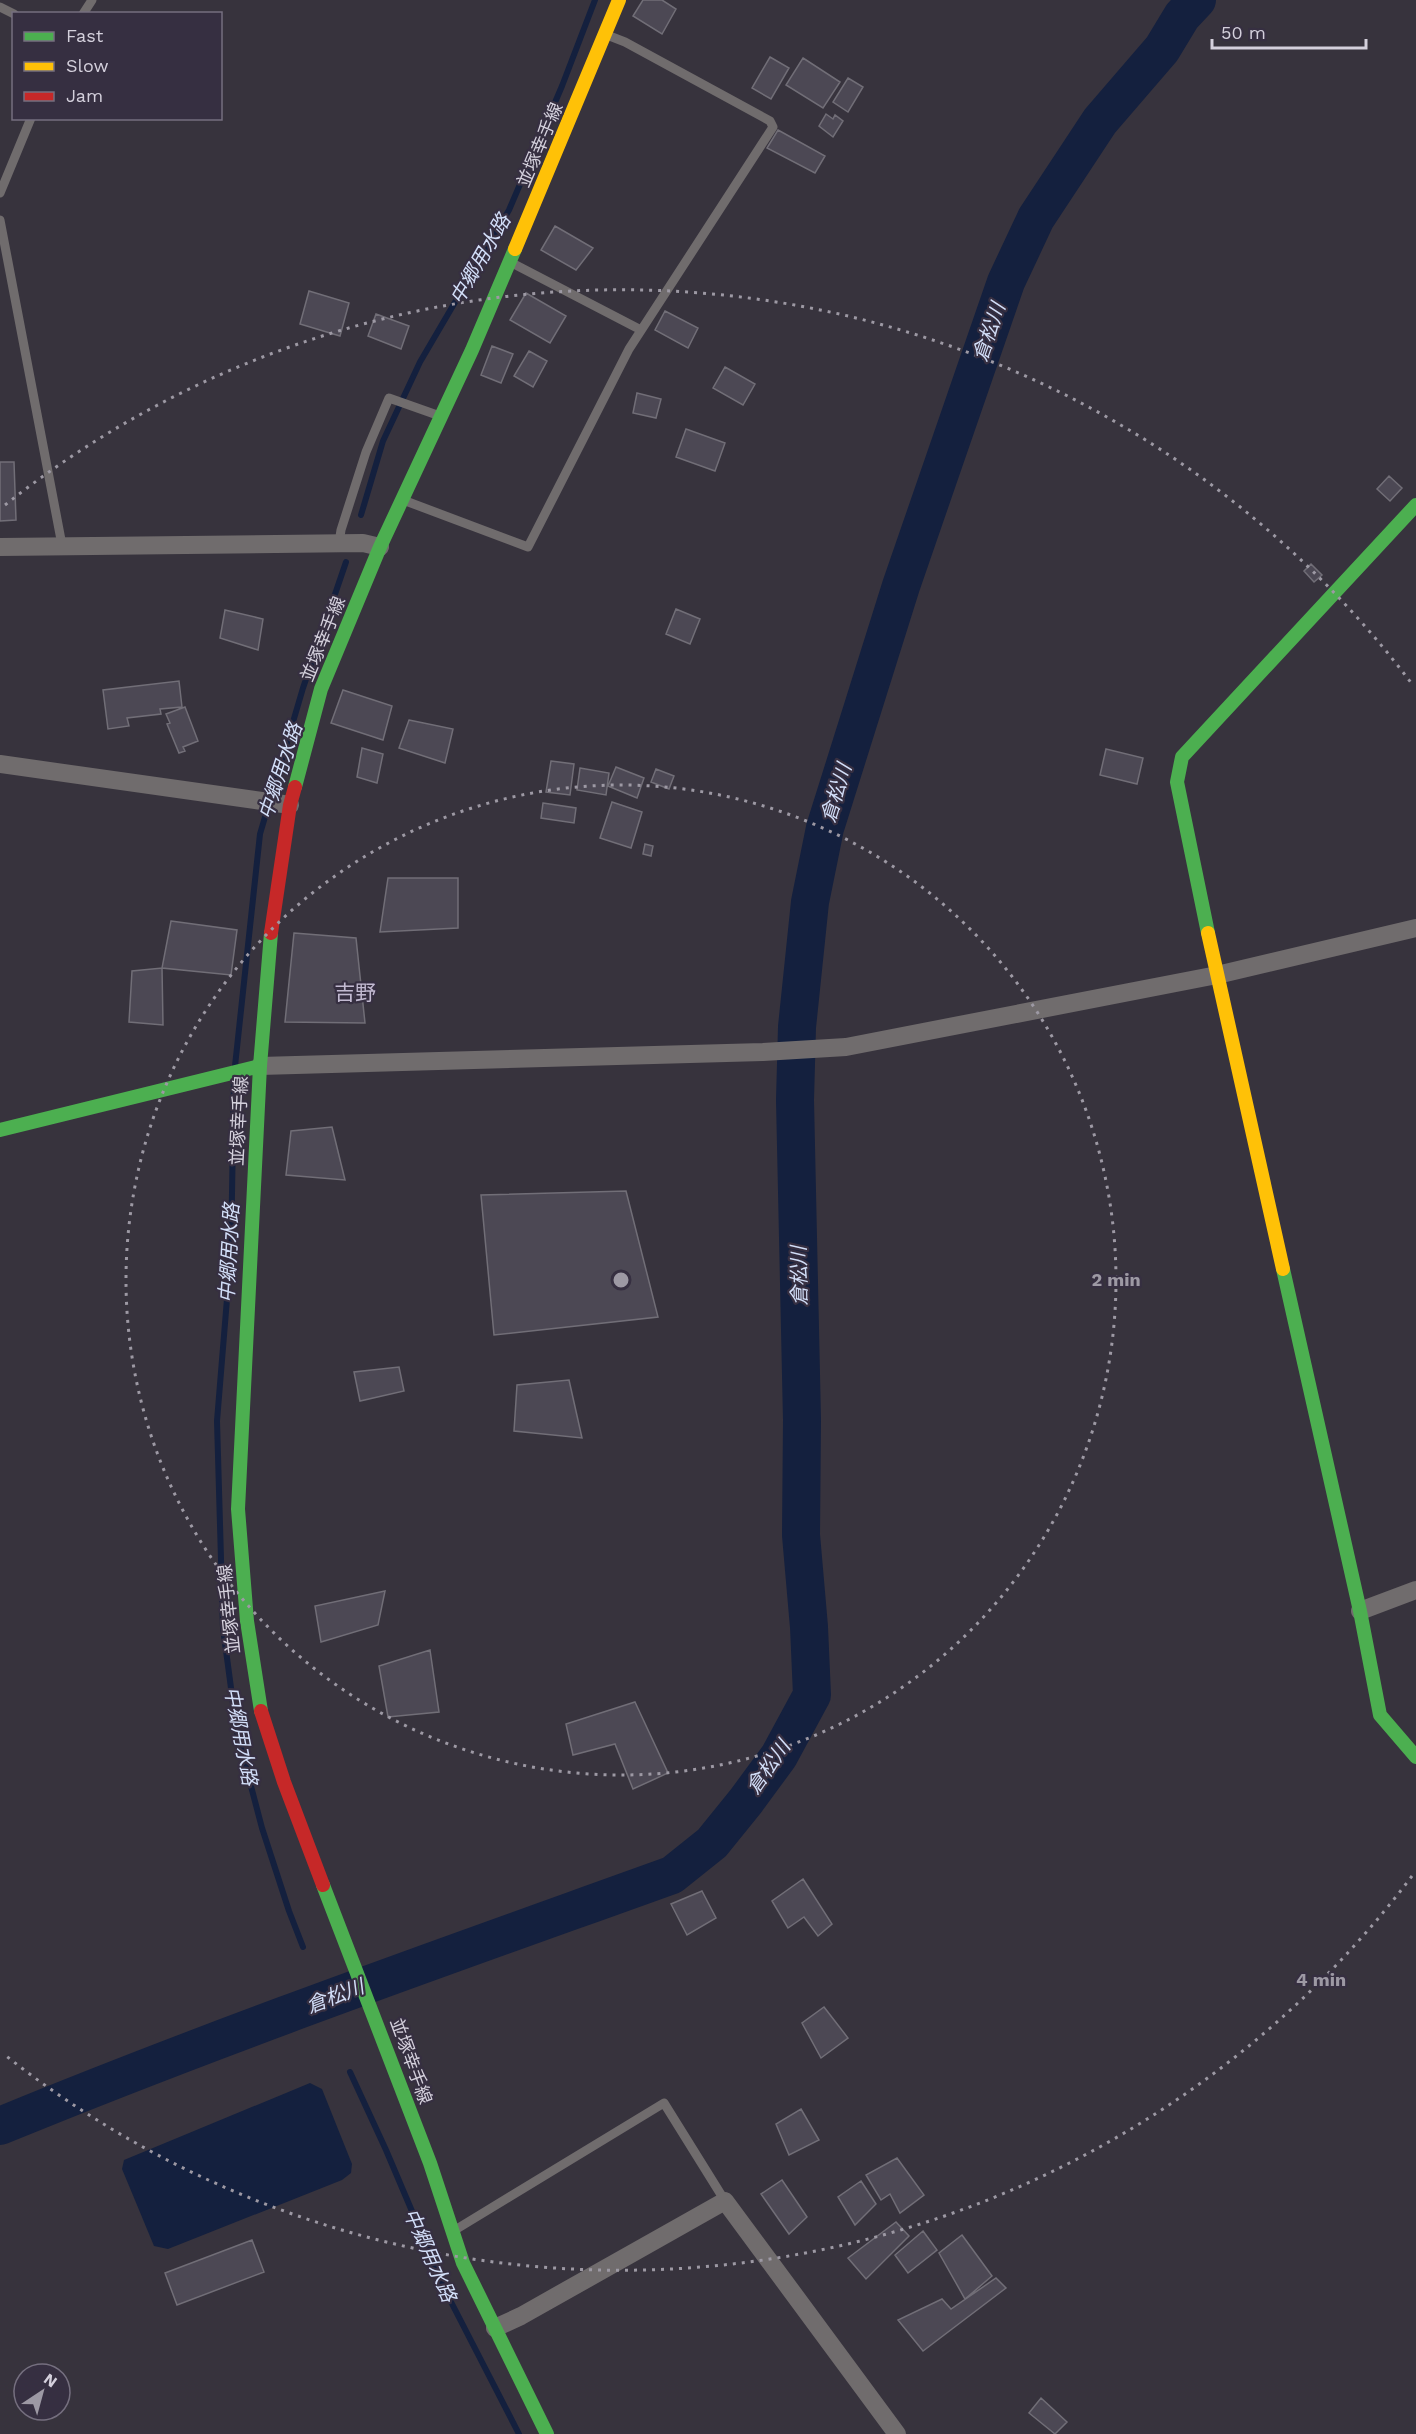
<svg xmlns="http://www.w3.org/2000/svg" width="1416" height="2434" font-family="'Work Sans','Noto Sans JP',sans-serif">
<style>
.water{fill:#14203e}
.lines{fill:none;stroke-linecap:round;stroke-linejoin:round}
.stream{stroke:#14203e;stroke-width:6}
.river{stroke:#14203e;stroke-width:38}
.building{fill:#4c4854;stroke:#716e77;stroke-width:1.5}
.lane{stroke:#706c6d;stroke-width:9}
.street{stroke:#706c6d;stroke-width:18}
.fast{stroke:#4caf50;stroke-width:14}
.slow{stroke:#ffc107;stroke-width:14}
.jam{stroke:#c62828;stroke-width:14}
.ring{fill:none;stroke:#9d99a4;stroke-width:3;stroke-dasharray:3 6}
.labels{text-anchor:middle;stroke-width:4.5;stroke-linejoin:round;paint-order:stroke}
.street-label{font-size:18px;fill:#d4d0dc;stroke:#362f41}
.water-label{font-size:20px;font-style:italic;fill:#d2def8;stroke:#362f41}
.quarter-label{font-size:21px;fill:#c2bad1;stroke:#362f41}
.centre{fill:#9d99a4;stroke:#362f41;stroke-width:3}
.ring-label{font-size:18px;text-anchor:middle;font-weight:bold;fill:#9d99a4;stroke:#362f41;stroke-width:4.5;stroke-linejoin:round;paint-order:stroke}
</style>
<rect width="100%" height="100%" fill="#37333d"/>
<path class="water" d="M310 2083 322 2089 352 2164 351 2173 342 2180 168 2249 154 2246 122 2169 124 2160Z"/>
<g class="lines">
<path class="stream" d="M361 515 383 441 420 362 509 210 562 86 595 0
M235 1066 260 834 303 688 346 562
M234 1079 231 1250 217 1421 223 1628 237 1733 262 1828 289 1911 303 1947
M350 2072 386 2150 448 2296 519 2434"/>
<path class="river" d="M0 2126C221 2035 447 1956 672 1875L712 1843 746 1801 779 1756 812 1695 809 1627 801 1535 802 1420 795 1100 797 1027 810 902 825 828 901 586 1006 282 1036 218 1100 121 1162 49 1182 16 1197 0"/>
</g>
<path class="building" d="M643 0H662L676 9 662 34 633 16Z
M770 57 789 68 771 99 752 88Z
M803 58 840 82 823 108 786 85Z
M848 78 863 87 848 112 833 102Z
M826 114 833 119 835 115 843 121 833 137 819 126Z
M778 130 825 156 815 173 767 148Z
M555 226 593 248 576 270 541 250Z
M309 291 349 303 340 336 300 324Z
M526 293 566 316 550 343 510 320Z
M665 311 698 328 688 348 655 330Z
M376 314 409 326 401 349 368 336Z
M492 346 513 354 501 383 481 375Z
M529 351 547 361 533 387 514 376Z
M725 367 755 384 743 405 713 388Z
M637 393 661 399 656 418 633 413Z
M686 429 725 443 715 471 676 457Z
M0 462H14L16 520 0 521Z
M1389 476 1402 488 1390 501 1377 489Z
M1311 564 1322 575 1314 582 1304 571Z
M676 609 700 619 690 644 666 634Z
M225 610 263 619 258 650 220 638Z
M179 681 182 707 160 709 161 714 127 718 129 726 108 729 103 690Z
M343 690 392 706 383 740 331 723Z
M185 707 198 741 183 747 185 751 179 753 167 724 170 723 166 714Z
M409 720 453 729 445 763 399 748Z
M362 748 383 754 377 783 357 777Z
M1106 749 1143 758 1137 784 1100 775Z
M551 761 574 764 570 795 546 792Z
M616 767 644 778 637 798 608 786Z
M580 768 609 773 606 795 577 790Z
M656 769 674 776 669 789 651 782Z
M612 802 642 812 631 848 600 838Z
M543 803 576 808 574 823 541 818Z
M645 844 653 846 651 856 643 854Z
M388 878H458V928L380 932Z
M171 921 237 930 231 975 162 968Z
M294 933 356 938 365 1023 285 1022Z
M162 968 163 1025 129 1022 132 971Z
M332 1127 345 1180 286 1175 291 1131Z
M626 1191 658 1317 494 1335 481 1195Z
M399 1367 404 1391 360 1401 354 1372Z
M569 1380 582 1438 514 1431 517 1385Z
M385 1591 378 1625 321 1642 315 1606Z
M430 1650 439 1712 388 1717 379 1666Z
M635 1702 668 1773 633 1789 615 1744 573 1755 566 1724Z
M803 1879 832 1924 818 1936 804 1917 788 1928 772 1901Z
M702 1891 716 1918 687 1935 671 1904Z
M824 2007 848 2038 821 2058 802 2023Z
M801 2109 819 2140 789 2155 776 2124Z
M897 2158 924 2195 900 2213 890 2194 881 2200 866 2175Z
M782 2180 807 2217 789 2234 761 2194Z
M861 2181 876 2204 855 2225 838 2197Z
M896 2222 909 2236 866 2279 848 2258Z
M923 2231 937 2250 908 2273 895 2255Z
M962 2235 992 2276 965 2299 939 2253Z
M252 2240 264 2272 177 2305 165 2273Z
M996 2278 1006 2288 923 2351 898 2320 942 2299 951 2309Z
M1041 2398 1067 2422 1055 2434 1029 2413Z"/>
<g class="lines">
<path class="lane" d="M0 7 14 14
M83 14 92 0
M0 193 31 118
M0 220 62 545
M512 263 641 330
M403 500 528 547 629 349 773 127 770 121 625 42 607 35
M339 543 341 530 366 452 389 398 440 416
M455 2230 664 2103 725 2201"/>
<path class="street" d="M0 547 363 543 380 547
M0 764 290 805
M260 1066 763 1052 846 1047 1217 975 1416 928
M1360 1611 1416 1590
M495 2328 521 2316 725 2201 897 2434"/>
<path class="fast" d="M295 787 321 689 380 547 472 350 515 249
M1208 933 1177 782 1182 757 1416 505
M0 1130 260 1066
M1283 1269 1360 1611 1380 1715 1416 1757
M261 1711 247 1621 238 1509 260 1066 271 933
M323 1885 430 2163 463 2263 547 2434"/>
<path class="slow" d="M515 249 619 0
M1208 933 1283 1269"/>
<path class="jam" d="M271 933 290 805 295 787
M261 1711 284 1782 323 1885"/>
</g>
<g class="ring">
<circle cx="621" cy="1280" r="495"/>
<path d="M1412 1876A990 990 0 0 1 5 2055M5 505A990 990 0 0 1 1412 684"/>
</g>
<g class="labels">
<g class="street-label">
<text transform="translate(540 145) rotate(-67)" y="6">並塚幸手線</text>
<text transform="translate(323 639) rotate(-68)" y="6">並塚幸手線</text>
<text transform="translate(239 1121) rotate(-87)" y="6">並塚幸手線</text>
<text transform="translate(229 1609) rotate(-96)" y="6">並塚幸手線</text>
<text transform="translate(411 2061) rotate(70)" y="6">並塚幸手線</text>
</g>
<g class="water-label">
<text transform="translate(480 259) rotate(-60)" y="7">中郷用水路</text>
<text transform="translate(989 332) rotate(-71)" y="7">倉松川</text>
<text transform="translate(280 771) rotate(-72)" y="7">中郷用水路</text>
<text transform="translate(836 793) rotate(-73)" y="7">倉松川</text>
<text transform="translate(229 1253) rotate(-87)" y="7">中郷用水路</text>
<text transform="translate(799 1276) rotate(-91)" y="7">倉松川</text>
<text transform="translate(241 1736) rotate(79)" y="7">中郷用水路</text>
<text transform="translate(768 1767) rotate(-55)" y="7">倉松川</text>
<text transform="translate(335 1996) rotate(-21)" y="7">倉松川</text>
<text transform="translate(430 2255) rotate(66)" y="7">中郷用水路</text>
</g>
<g class="quarter-label">
<text x="355" y="1000">吉野</text>
</g>
</g>
<circle cx="621" cy="1280" r="9" class="centre"/>
<g class="ring-label">
<text x="1116" y="1286">2 min</text>
<text x="1321" y="1986">4 min</text>
</g>
<rect x="12" y="12" width="210" height="108" fill="#362f41" stroke="#756f7f" stroke-width="1.5"/>
<rect x="24" y="32" width="30" height="9" fill="#4caf50" stroke="#756f7f" stroke-width="1.5"/>
<text x="66" y="42" font-size="18" fill="#d4d0dc">Fast</text>
<rect x="24" y="62" width="30" height="9" fill="#ffc107" stroke="#756f7f" stroke-width="1.5"/>
<text x="66" y="72" font-size="18" fill="#d4d0dc">Slow</text>
<rect x="24" y="92" width="30" height="9" fill="#c62828" stroke="#756f7f" stroke-width="1.5"/>
<text x="66" y="102" font-size="18" fill="#d4d0dc">Jam</text>
<g transform="translate(42 2392) rotate(36)"><circle r="28" fill="#362f41" stroke="#756f7f" stroke-width="1.5"/>
<path d="M0-4.5L10 22L0 15L-10 22Z" fill="#9d99a4"/>
<text y="-9" font-size="16" font-weight="bold" text-anchor="middle" fill="#d4d0dc">N</text>
</g>
<path d="M1212 39v9h154v-9" fill="none" stroke="#d4d0dc" stroke-width="3"/>
<text x="1221" y="39" font-size="18" fill="#d4d0dc" stroke="#362f41" stroke-width="4.5" paint-order="stroke">50 m</text>
</svg>
